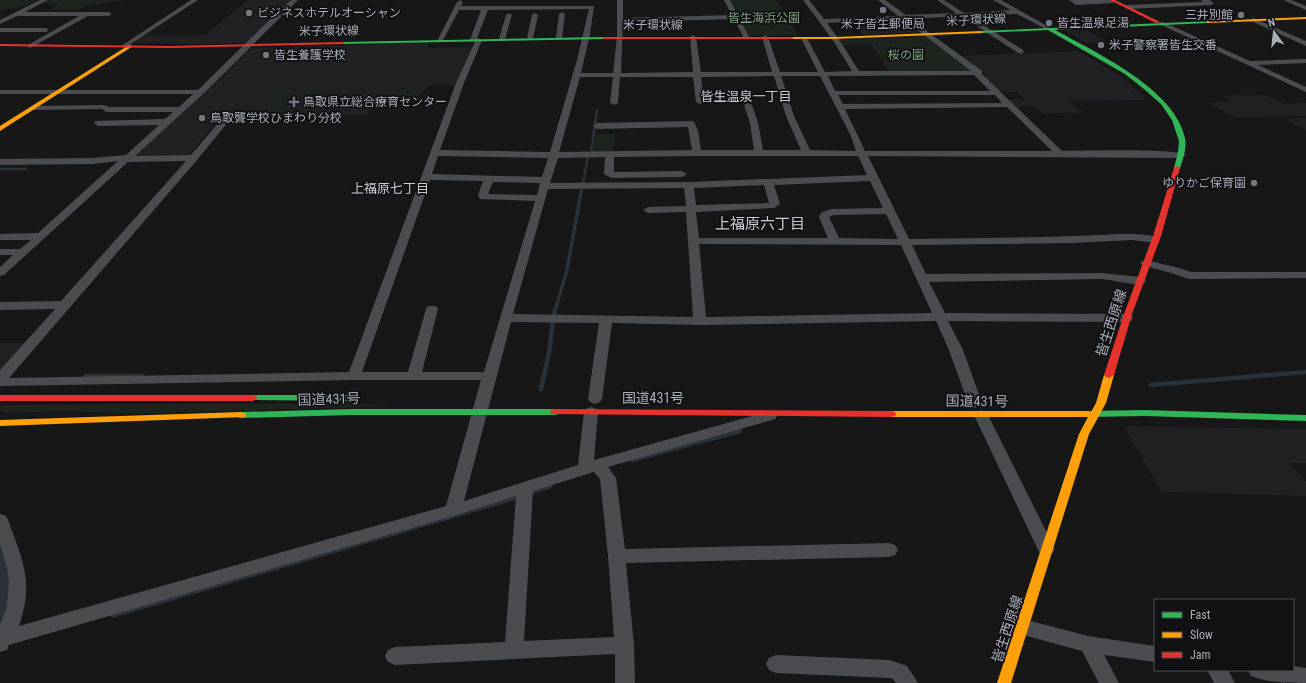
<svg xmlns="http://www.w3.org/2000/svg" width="1306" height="683" font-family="'Roboto Condensed','Noto Sans JP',sans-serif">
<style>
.built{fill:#212123}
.green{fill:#1d241e}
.water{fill:#2a3239}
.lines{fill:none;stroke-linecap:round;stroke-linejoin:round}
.stream-far3{stroke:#2a3239;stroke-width:2.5}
.stream-far2{stroke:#2a3239;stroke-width:3.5}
.stream-far1{stroke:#2a3239;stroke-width:4.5}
.stream{stroke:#2a3239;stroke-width:5.5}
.street{fill:#4b4c50;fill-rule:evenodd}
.fast{fill:#30b455;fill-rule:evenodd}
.slow{fill:#ff9f0a;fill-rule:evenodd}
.jam{fill:#e5322d;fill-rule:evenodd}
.poi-dot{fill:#757880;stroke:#111113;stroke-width:1.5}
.labels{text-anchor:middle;stroke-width:3.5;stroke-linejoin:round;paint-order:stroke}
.far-poi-label{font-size:12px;fill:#a8adb8;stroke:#111113;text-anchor:start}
.far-park-label{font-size:12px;fill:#7fa381;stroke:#111113}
.far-street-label{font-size:12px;fill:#a8adb8;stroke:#111113}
.far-neighbourhood-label{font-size:13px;fill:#c9ccd4;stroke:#111113}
.street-label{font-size:14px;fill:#a8adb8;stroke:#111113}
.neighbourhood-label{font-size:15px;fill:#c9ccd4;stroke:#111113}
</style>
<rect width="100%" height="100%" fill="#171717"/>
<path class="built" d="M197 0H291L245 43 184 44 131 43 143 35H205L248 0Z
M907 22 920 32 863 35 854 24Z
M1085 29 1107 42 1086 43 1066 31 1067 30Z
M427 43V48L474 47 458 85H429L420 96H399L394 107 372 108 367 115 222 118 188 155 133 156 249 48Z
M1078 51 1120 76 1148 100 1069 101 1082 112 1043 114 1033 106 1015 107 1007 100 1025 99 1016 92H999L984 76 987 75 961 56Z
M1265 95 1283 104 1306 103V116L1235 118 1208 103 1232 101 1223 96Z
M1306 118V130L1284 119Z
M0 343H24L0 370Z
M1129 426 1306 429V463H1289L1306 482V496L1162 492 1125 429Z"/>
<path class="green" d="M0 0H35C26 10 12 6 0 11Z
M49 0H126L86 6 78 10H49L58 4 44 3Z
M730 0H776L798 35H748Z
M926 37 972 72 890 73 872 45H843L840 40Z
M428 85 419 96H399L410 90Z
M294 86H297L294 90H331C322 99 301 95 292 90Z
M288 92 297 94 274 98 265 104V106C279 117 303 106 318 104 325 103 331 104 338 103V105C316 109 276 114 254 110 260 98 275 93 288 92Z
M291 96H302L308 100 270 104 274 100Z
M308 101C300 109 278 113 270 105Z
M594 134H615L613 152 592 153Z
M343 403 395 406 133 414 69 411 7 413 0 412V407L3 405Z"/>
<path class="water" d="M0 539 12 588 0 632Z"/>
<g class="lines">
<path class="stream-far3" d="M591 153 597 110
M0 169H26
M583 182 588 156"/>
<path class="stream-far2" d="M583 183V181
M555 311 567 270 582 187"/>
<path class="stream-far1" d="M554 315 555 310
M85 376H142
M1151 385 1306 372
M541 389 549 353 553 321
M632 460 740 431"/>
<path class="stream" d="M528 493 550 486
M113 615 520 496"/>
<path class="street" d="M40 0H48L25 12H109L112 14 109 16H88L30 48 27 46 28 45 79 16H17L0 24V20Z
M191 0H198L126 47 121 46Z
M291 0H298L203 94 135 156 191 155 226 114 229 113 233 116 197 160 9 378 349 372 456 83 475 42 470 40 481 10H459L442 42 437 41 457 2 460 0 463 2 461 6H594L590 34 581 73H613L617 37V0H623V18L732 15 724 0H730L749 37 744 38 734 19 623 22 621 73 693 72 690 37 693 35 696 37 701 72H772L762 37 765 35 768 37 780 72H818L802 40 805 38 808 40 825 72 852 71 832 39 803 0H809L824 19 898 16 878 0H885L906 15 956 13 937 0H944L964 13 1011 10 993 0H1001L1051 28 1046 29 1017 14 969 16 1023 50 1024 52 1020 54 961 16 910 19 982 71V74L1062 151C1079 151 1179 148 1186 155L1181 158 868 156 909 239C979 238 1049 238 1119 234 1128 234 1155 233 1160 240L1155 243 1132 240 1073 243 912 245 926 274 1102 273 1140 277 1144 279 1146 281 1144 283 1140 285 1102 279 929 282 945 313 1127 314 1131 315 1133 318 1131 321 1127 322 948 321 963 350 982 403 980 406 975 408 970 406 968 403 949 350 936 321 700 325 612 323 602 399 600 402 595 404 590 402 588 399 599 323 511 322 464 501 578 465 584 412 586 409 591 407 596 409 598 412 594 460 770 411 775 413 777 416 775 419 608 467 616 478 625 549 889 543 895 545 898 550 895 555 889 557 626 563 634 645 635 683H615V654L395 665 388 662 385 656 388 650 395 647 505 642 516 496 453 516 9 645 7 650 0 652V625L6 610 8 595 9 582 7 568 0 544V514L6 516 8 520C23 561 34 582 19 626L446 506 481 380H354L0 386V370L55 309 0 310V302L61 301 186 161 128 162 4 275 0 276V267L13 255H0V249H20L31 240H0V234L38 233 118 161 92 164 0 165V159L92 158 126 155 159 125 98 126 94 123 95 121 165 119 173 112H106L102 109 34 110 30 108 34 106 103 105 110 107H179L193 94H0V90H198L257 32ZM589 9 577 60 550 152 440 150 464 83 482 40 477 38 488 10ZM903 19 971 71H859L838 38 827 23ZM974 75 990 91H835L828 76ZM774 76 786 116 801 150H763L758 123 752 105 748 103 744 105 750 123 754 150H701L698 130 694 122 691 121 597 123 593 126 597 129 688 127 692 150 559 152 580 77H613L610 103 614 105 618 103 620 77H693L696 102 700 104 704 102 701 77ZM781 76H820L851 136 856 151 810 150 794 116ZM838 95H995L1002 103 843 104ZM1007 107 1052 151H865L845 109ZM438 156 548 158 542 177 432 174ZM697 156H858L867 175 689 182 550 183 558 158 605 157 604 174 611 178 682 177 687 174 682 171 614 172V157ZM430 180 483 181 478 195 480 199 535 201 484 372H422L438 309 436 306H428L426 309 408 372H362ZM870 181 883 208 832 209 822 212 819 217 828 238H699L696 212 774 208 780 204 774 185ZM493 182 540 183 537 195 488 194ZM764 185 769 203 696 205 694 188ZM684 188 686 206 648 207 643 210 648 213 686 212 693 317 513 314 548 189ZM886 214 898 239 839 238 829 217 833 215ZM699 244 901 245 932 313 706 317ZM594 472 600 479 608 556 614 637 524 641 533 491Z
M1069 0H1115L1116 1 1113 3 1076 5Z
M1201 0H1209L1214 3 1211 5 1127 9 1124 7 1127 5 1203 2Z
M1283 0H1291L1306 6V10Z
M562 12 565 14 562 38 559 40 556 38 559 14Z
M509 13 512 15 505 39 500 40 499 39 506 15Z
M535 13 538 15 533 38 530 40 527 38 532 15Z
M1253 18 1306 41V46L1251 21 1250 20Z
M1159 22H1163L1250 61 1306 59V63L1258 65 1306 87V92L1159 24Z
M0 28H46L49 30 46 32H0Z
M1146 260 1179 268 1191 272H1306V278L1189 279 1171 273 1142 265 1140 263 1142 261Z
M981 410 986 412 988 415 1055 549 1052 554 1046 556 1040 554 974 415 976 412Z
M1023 619 1088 636 1155 646V662L1104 655 1119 683H1099L1082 651 1016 633 1014 627 1016 621Z
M776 655 890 660 907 666 918 683H896L893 679 890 678 776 673 769 670 766 664 769 658Z
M1293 666 1306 668V683C1288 683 1268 683 1251 676L1248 670H1293Z
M1207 670H1228L1235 683H1214Z"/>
<path class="fast" d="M1210 21 1208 23 1055 30C1095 52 1175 89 1185 138 1187 148 1183 159 1180 168L1177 170 1174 168 1178 152 1179 141 1172 120 1161 104 1144 89 1125 74 1048 30 981 33 979 32 981 31Z
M604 37 606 38V39L342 44 340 43 342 42Z
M253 395H347L352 398 347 401 250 400 248 398Z
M351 409H555L559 410 560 412 559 414 555 415H351L241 418 237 417 236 415 237 413 241 412Z
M1145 410 1306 415V421L1145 416 1087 417 1083 416 1082 414 1083 412 1087 411Z"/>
<path class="slow" d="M1306 17V19L1208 23 1206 22 1208 21Z
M981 31 983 33 835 39H792L790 38 792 37H835Z
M129 45 133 46 0 131V126Z
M1109 372 1114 375 1106 403 1089 434 1011 683H997L1079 434 1088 417H891L887 416 886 414 887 412 891 411H1087L1091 412 1096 403 1104 375Z
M241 412 245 413 246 415 245 417 0 426V420Z"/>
<path class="jam" d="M1110 0H1115L1160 22 1156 23Z
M602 37H792L794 38 792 39H604L602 38Z
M342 42H344V44L171 48 0 46V44L171 46Z
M1177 166 1180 168 1161 236 1132 314 1114 375 1109 378 1106 377 1104 375 1124 314 1153 236 1174 168Z
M0 395H253L258 398 253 401H0Z
M555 409 891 411 895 412 896 414 895 416 891 417 551 414 550 412 551 410Z"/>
</g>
<g class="poi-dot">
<circle cx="883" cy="10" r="4"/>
<circle cx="249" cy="13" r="4"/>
<circle cx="1241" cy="15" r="4"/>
<circle cx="1049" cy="23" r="4"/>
<circle cx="1101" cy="45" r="4"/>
<circle cx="266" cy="55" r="4"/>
<path d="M292 96h4v4h4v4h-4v4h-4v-4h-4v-4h4z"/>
<circle cx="202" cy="118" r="4"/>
<circle cx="1254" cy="183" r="4"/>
</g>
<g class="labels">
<g class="far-poi-label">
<text x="257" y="17">ビジネスホテルオーシャン</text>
<text x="1233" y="19" text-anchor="end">三井別館</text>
<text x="1057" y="27">皆生温泉足湯</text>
<text x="883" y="28" text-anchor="middle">米子皆生郵便局</text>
<text x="1109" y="49">米子警察署皆生交番</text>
<text x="274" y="59">皆生養護学校</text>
<text x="303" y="106">鳥取県立総合療育センター</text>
<text x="210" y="122">鳥取聾学校ひまわり分校</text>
<text x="1246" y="187" text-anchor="end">ゆりかご保育園</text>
</g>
<g class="far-park-label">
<text x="764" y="22">皆生海浜公園</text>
<text x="906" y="59">桜の園</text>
</g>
<g class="far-street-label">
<text transform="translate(976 20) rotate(-3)" y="4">米子環状線</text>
<text x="653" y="29">米子環状線</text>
<text transform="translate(329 31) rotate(-1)" y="4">米子環状線</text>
</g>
<g class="far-neighbourhood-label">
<text x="746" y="101">皆生温泉一丁目</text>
<text x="390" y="193">上福原七丁目</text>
</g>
<g class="street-label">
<text transform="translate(1111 323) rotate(-72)" y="5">皆生西原線</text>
<text x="653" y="403">国道431号</text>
<text transform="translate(329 399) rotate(-2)" y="5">国道431号</text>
<text transform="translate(977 401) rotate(1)" y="5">国道431号</text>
<text transform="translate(1007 629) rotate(-72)" y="5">皆生西原線</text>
</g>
<g class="neighbourhood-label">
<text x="760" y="229">上福原六丁目</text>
</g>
</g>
<rect x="1154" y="599" width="140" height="72" fill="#111113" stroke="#4d4f55"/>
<rect x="1162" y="612" width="20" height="6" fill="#30b455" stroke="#4d4f55"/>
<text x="1190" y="619" font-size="12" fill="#a8adb8">Fast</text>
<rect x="1162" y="632" width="20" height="6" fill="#ff9f0a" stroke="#4d4f55"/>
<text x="1190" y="639" font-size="12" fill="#a8adb8">Slow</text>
<rect x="1162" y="652" width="20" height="6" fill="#e5322d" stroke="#4d4f55"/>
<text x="1190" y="659" font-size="12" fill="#a8adb8">Jam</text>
<g transform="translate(1274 32) rotate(345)" stroke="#111113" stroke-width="3" paint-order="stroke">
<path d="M0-3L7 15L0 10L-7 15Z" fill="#a8adb8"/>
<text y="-6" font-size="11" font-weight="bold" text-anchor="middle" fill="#a8adb8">N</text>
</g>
</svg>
